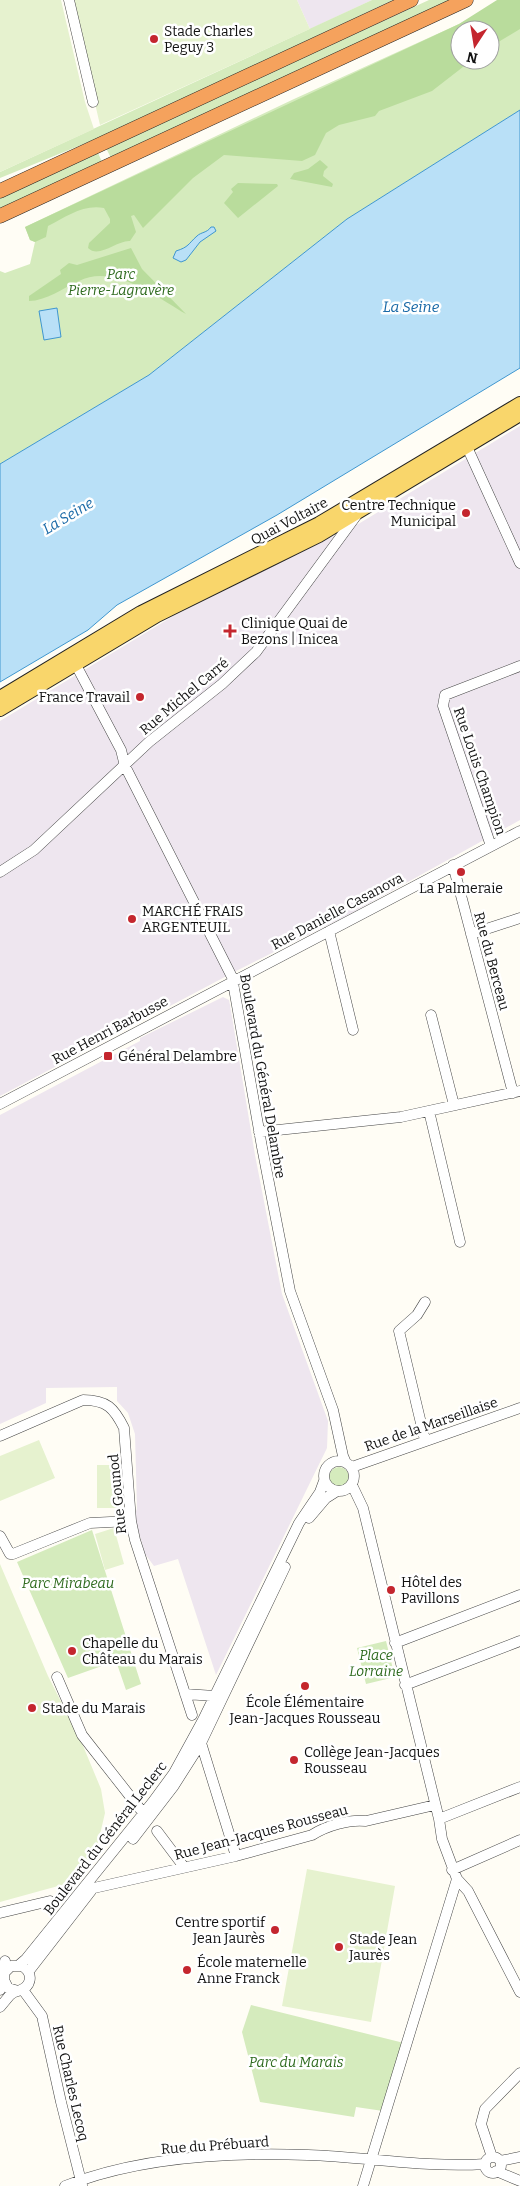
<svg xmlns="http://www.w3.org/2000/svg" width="520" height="2186" font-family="Bitter,serif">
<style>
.industrial{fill:#eee6ef}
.green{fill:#d5ebbd;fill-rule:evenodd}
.forest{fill:#b9dc9c}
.pitch{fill:#e6f2cf}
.water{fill:#b9e0f7;stroke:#3f96cf}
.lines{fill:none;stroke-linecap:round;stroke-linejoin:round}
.minor-casing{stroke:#444;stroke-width:11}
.major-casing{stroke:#222;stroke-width:14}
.highway-casing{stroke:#222;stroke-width:15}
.minor{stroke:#fff;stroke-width:10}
.major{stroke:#f9d66b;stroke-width:12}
.highway{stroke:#f5a25d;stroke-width:14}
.poi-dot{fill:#c4262e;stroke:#fff;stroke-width:2}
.labels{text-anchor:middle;stroke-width:5;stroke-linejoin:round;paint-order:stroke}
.poi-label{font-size:14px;fill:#111;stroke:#fff;text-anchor:start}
.park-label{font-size:14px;font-style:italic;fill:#2f6b1f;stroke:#fff}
.street-label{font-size:14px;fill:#111;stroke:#fff}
.water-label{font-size:15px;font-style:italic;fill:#1768a6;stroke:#fff}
</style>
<rect width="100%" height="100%" fill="#fffdf5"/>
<path class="industrial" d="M297 0H372L310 29Z
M520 426V820L350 914 238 970 0 1096V721L175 615 360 523Z
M223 997 229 1000 230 1005 255 1155 282 1294 328 1421 327 1448 216 1675 178 1559 154 1566 145 1554 134 1515 137 1509 135 1434 128 1413 117 1401V1387L46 1388V1403L0 1424V1115L140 1041V1038Z"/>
<path class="green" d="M372 0H393L113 132 0 178V172Z
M429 0H456L112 160 106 148Z
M502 0H520V110L347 219 149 375 0 464V271L5 273 30 264 35 242 30 240 25 227 294 99 459 24ZM460 30H490V60H460Z
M98 153 103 164 0 211V197Z
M329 1477a10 10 0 1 1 20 0a10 10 0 1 1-20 0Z
M92 1530 141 1684 126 1690 116 1661 68 1678 17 1562Z
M386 1641 395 1677 366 1684 357 1648Z
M251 2005 404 2043 383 2111 356 2107 354 2117 260 2102 242 2032Z"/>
<path class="forest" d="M497 0H520V29L490 47V30H460V60H472L432 91 379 111 375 116 339 125 326 133 315 155 302 161 224 155 193 178 143 228 134 215 131 216 136 232 130 241C117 240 99 259 88 248L89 243 110 223V219L104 208C83 204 66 217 48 226L46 237 35 242 30 240 25 227 459 24Z
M320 160 328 167 324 171 323 176 333 184 332 187 290 179 294 173 308 169Z
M238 183 277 184 278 186 238 218 224 203 233 192 231 189Z
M131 248 142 269 186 314C157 297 113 263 79 281 63 288 46 301 29 301V296L61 274 60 270 69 263 77 265Z"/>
<path class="pitch" d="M0 0H61L85 102 94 129 0 172Z
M71 0H297L310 29 100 125Z
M39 1440 55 1478 0 1501V1456Z
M97 1465H118L119 1508H97Z
M114 1528 124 1564 105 1570 95 1534Z
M0 1564 48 1676 81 1741 101 1789 105 1813 97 1847 87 1866 69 1883 0 1902Z
M307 1869 395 1886 371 2022 282 2006Z"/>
<path class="water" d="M520 110V368L277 515 117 605 88 630 0 682V464L149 375 347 219Z
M211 227H214L216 231 200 242 186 260 181 262 173 258 176 251C189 247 188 244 197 236 201 232 207 233 211 227Z
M57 308 61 337 44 340 39 311Z"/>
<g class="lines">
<defs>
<path id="minor" d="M69 0 93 102
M467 447 520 563
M76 665 121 750 125 766 232 977 262 1147 290 1291 333 1410 343 1456 346 1463
M491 846 443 706 445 695 520 666
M453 865 513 1093
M0 872 34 850 149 742 222 684 256 652 356 516
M329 931 353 1030
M471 934 520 918
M431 1015 454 1105
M0 1104 520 831
M429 1111 460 1242
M259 1132 401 1117 520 1091
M0 1436 83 1400C107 1400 114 1408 124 1428L131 1521 135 1540 192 1715
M425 1440 399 1331 417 1315 425 1302
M324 1476a15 15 0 1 1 30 0a15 15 0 1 1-30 0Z
M352 1467 520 1408
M352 1485 363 1508 439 1819 442 1839 457 1879 363 2186
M309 1518 326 1498 337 1491
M0 1536 10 1554H13L90 1523 131 1521
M395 1643 520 1595
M57 1677 82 1735 144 1814
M405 1685 520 1641
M185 1694 215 1696
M201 1743 236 1856
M439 1819 520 1787
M157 1831 184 1867
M133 1839 173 1787 201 1743 285 1567
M452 1870 520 1840
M457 1879 468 1891 520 1992
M94 1888 236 1856 312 1835C326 1826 349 1819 366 1821L435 1805
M0 1913 50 1901
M19 1965 26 1959 152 1803 174 1773 203 1720 299 1523 320 1492 324 1481
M29 1971 91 1891
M4 1980 8 1988 18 1991C32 1987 34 1973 22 1966H11L5 1972
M0 1990 4 1980 5 1961
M23 1990 42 2016 61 2102 82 2185
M0 2007 10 1995 16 1991
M492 2157 481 2124 485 2109 520 2073
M485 2165a8 8 0 1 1 16 0a8 8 0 1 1-16 0Z
M500 2161 520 2157
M496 2171 520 2181
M65 2186C139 2157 228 2152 308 2155 367 2157 426 2168 485 2164"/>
<path id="major" d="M0 697 141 612 319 523 520 403
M0 710 157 616 319 536 520 415"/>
<path id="highway" d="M0 191 411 0
M0 216 466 0"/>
</defs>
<use href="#minor" class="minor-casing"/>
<use href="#major" class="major-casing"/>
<use href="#highway" class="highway-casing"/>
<use href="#minor" class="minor"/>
<use href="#major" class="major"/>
<use href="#highway" class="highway"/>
</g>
<g class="poi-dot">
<circle cx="154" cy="39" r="5"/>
<circle cx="466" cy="513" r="5"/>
<path d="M227.5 623.5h5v5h5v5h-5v5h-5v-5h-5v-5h5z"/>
<circle cx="140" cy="697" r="5"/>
<circle cx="461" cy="872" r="5"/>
<circle cx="132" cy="919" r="5"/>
<rect x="103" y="1051" width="10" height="10" rx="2.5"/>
<circle cx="391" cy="1590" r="5"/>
<circle cx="72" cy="1651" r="5"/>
<circle cx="305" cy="1686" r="5"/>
<circle cx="32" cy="1708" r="5"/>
<circle cx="294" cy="1760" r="5"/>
<circle cx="275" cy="1930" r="5"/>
<circle cx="339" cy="1947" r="5"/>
<circle cx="187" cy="1970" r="5"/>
</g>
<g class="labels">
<g class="poi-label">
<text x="164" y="36">Stade Charles<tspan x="164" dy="16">Peguy 3</tspan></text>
<text x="456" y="510" text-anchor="end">Centre Technique<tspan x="456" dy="16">Municipal</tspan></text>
<text x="241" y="628">Clinique Quai de<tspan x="241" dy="16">Bezons | Inicea</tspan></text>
<text x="130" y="702" text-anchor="end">France Travail</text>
<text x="461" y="893" text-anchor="middle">La Palmeraie</text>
<text x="142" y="916">MARCHÉ FRAIS<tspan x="142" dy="16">ARGENTEUIL</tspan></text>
<text x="118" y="1061">Général Delambre</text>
<text x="401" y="1587">Hôtel des<tspan x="401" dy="16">Pavillons</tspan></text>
<text x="82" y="1648">Chapelle du<tspan x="82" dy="16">Château du Marais</tspan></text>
<text x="305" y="1707" text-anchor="middle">École Élémentaire<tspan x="305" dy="16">Jean-Jacques Rousseau</tspan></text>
<text x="42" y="1713">Stade du Marais</text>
<text x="304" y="1757">Collège Jean-Jacques<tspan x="304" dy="16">Rousseau</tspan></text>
<text x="265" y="1927" text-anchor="end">Centre sportif<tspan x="265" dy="16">Jean Jaurès</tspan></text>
<text x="349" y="1944">Stade Jean<tspan x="349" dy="16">Jaurès</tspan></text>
<text x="197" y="1967">École maternelle<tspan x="197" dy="16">Anne Franck</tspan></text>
</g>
<g class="park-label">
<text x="121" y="279">Parc<tspan x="121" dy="16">Pierre-Lagravère</tspan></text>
<text x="68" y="1588">Parc Mirabeau</text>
<text x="376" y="1660">Place<tspan x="376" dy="16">Lorraine</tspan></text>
<text x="296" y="2067">Parc du Marais</text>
</g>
<g class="street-label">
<text transform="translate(289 521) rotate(-28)" y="5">Quai Voltaire</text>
<text transform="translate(184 696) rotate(-40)" y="5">Rue Michel Carré</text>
<text transform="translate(480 771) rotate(71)" y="5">Rue Louis Champion</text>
<text transform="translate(337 911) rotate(-28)" y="5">Rue Danielle Casanova</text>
<text transform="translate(492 961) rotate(75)" y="5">Rue du Berceau</text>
<text transform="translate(110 1030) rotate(-28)" y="5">Rue Henri Barbusse</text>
<text transform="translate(263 1076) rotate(80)" y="5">Boulevard du Général Delambre</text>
<text transform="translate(431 1424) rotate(-19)" y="5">Rue de la Marseillaise</text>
<text transform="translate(117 1494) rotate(-96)" y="5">Rue Gounod</text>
<text transform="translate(261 1832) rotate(-15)" y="5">Rue Jean-Jacques Rousseau</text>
<text transform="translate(105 1838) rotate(-52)" y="5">Boulevard du Général Leclerc</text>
<text transform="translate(71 2083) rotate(77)" y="5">Rue Charles Lecoq</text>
<text transform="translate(215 2145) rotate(-4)" y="5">Rue du Prébuard</text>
</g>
<g class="water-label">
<text x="411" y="312">La Seine</text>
<text transform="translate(68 516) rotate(-31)" y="5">La Seine</text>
</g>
</g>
<g transform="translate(475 45) rotate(192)"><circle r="24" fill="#ffffff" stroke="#a0a0a0"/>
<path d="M0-4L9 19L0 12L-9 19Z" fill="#c4262e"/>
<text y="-8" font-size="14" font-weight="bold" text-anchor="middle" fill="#111111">N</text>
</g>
</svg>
